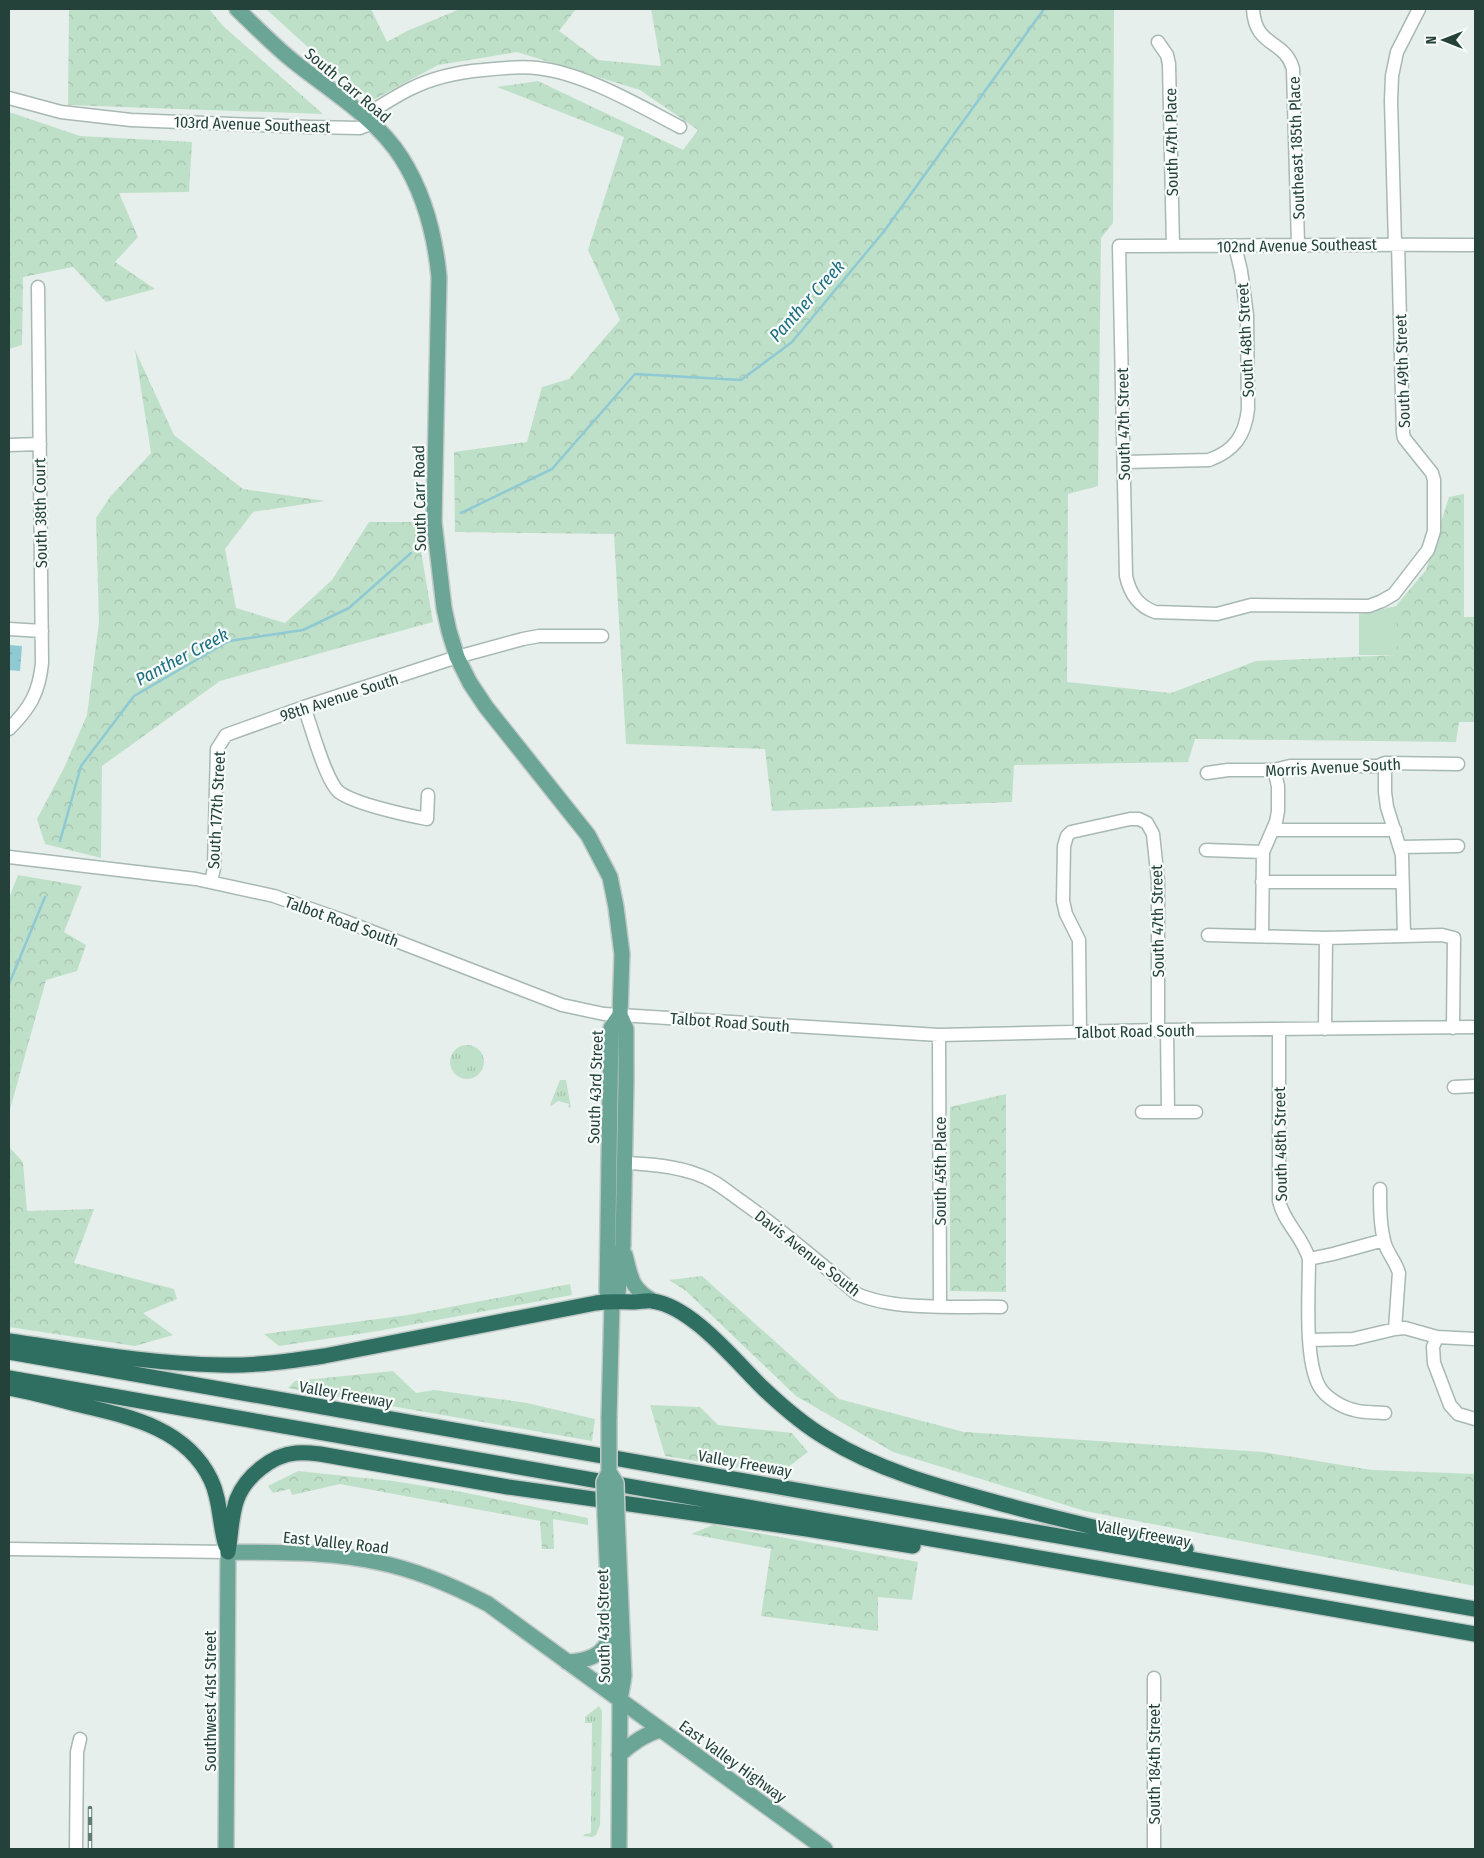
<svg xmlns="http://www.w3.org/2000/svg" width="1484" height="1858" font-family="'Fira Sans Condensed',sans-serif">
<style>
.grass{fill:url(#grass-tufts)}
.forest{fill:url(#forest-crowns)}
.green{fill:#bfe0c8}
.water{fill:url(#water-ripples)}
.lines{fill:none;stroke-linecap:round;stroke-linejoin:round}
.stream{stroke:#8ec9d4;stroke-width:2.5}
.minor-casing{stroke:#a8b8b2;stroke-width:15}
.major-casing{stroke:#c2cac8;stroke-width:18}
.highway-casing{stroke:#c2cac8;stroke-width:18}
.minor{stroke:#fff;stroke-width:12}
.major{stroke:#6aa596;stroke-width:15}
.highway{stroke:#2f6f62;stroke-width:15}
.rail-casing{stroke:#5f7d75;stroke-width:4.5}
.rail{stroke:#f7fbf9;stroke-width:2.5;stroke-dasharray:8;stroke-linecap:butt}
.major-bridge-casing{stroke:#c2cac8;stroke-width:18;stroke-linecap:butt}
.major-bridge{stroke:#6aa596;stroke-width:15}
.labels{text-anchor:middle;stroke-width:4.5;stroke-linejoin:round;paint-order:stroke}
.street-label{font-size:16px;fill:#24423a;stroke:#f7fbf9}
.water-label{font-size:18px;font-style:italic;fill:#1c6f80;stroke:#f7fbf9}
</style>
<defs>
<pattern id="grass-tufts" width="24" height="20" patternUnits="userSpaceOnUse" patternTransform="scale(1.25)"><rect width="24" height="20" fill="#bfe0c8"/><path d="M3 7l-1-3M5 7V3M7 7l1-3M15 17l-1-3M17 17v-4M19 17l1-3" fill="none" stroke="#a4c1ad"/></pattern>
<pattern id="forest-crowns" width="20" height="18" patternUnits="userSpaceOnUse" patternTransform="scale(1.25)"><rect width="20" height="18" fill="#bfe0c8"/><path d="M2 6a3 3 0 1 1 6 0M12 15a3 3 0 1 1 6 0" fill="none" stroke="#a4c1ad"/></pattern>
<pattern id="water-ripples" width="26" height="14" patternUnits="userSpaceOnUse" patternTransform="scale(1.25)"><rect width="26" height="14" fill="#8ec9d4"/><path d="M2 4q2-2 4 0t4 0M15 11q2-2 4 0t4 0" fill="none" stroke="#74a5ad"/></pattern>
</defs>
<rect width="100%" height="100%" fill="#e6efeb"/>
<path class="grass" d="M450 1062a17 17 0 1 1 34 0a17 17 0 1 1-34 0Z
M560 1080H566L571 1108 568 1107 569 1104 558 1101 551 1106 550 1105Z
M599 1706 602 1711 600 1825 596 1835 592 1837 583 1836 585 1834 591 1833 592 1723H585V1717Z"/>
<path class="forest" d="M69 9H209L223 26 323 114 68 105Z
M266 9H371L387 42 407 31 460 9H576L559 31 598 60 661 66 651 9H1114L1113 223 1101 238 1098 486 1068 494 1067 682 1171 693 1256 661 1396 655V606L1426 570 1449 497 1464 494V617H1475V722H1459L1456 742 1195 739 1188 762 1014 765 1012 802 772 811 765 749 626 744 614 534 455 532 454 452 527 442 542 387 569 379 620 320 588 250 624 137 497 87 538 81 683 150 698 130 640 90 517 52 438 65 371 101 311 50Z
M9 112 80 136 192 142 189 192 119 193 138 237 115 262 155 289 106 302 73 267 23 277 22 345 9 349Z
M135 350 174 435 243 489 325 501 253 512 225 549 236 608 285 623 332 580 369 522H416L433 622 220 681 102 766 101 858 45 844 37 819 64 768 87 715 99 622 96 518 110 497 151 453Z
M18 875 82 886 64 932 86 945 77 971 46 980 9 1113V898Z
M1006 1094V1292L950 1291V1107Z
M9 1147 23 1162 27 1211 94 1209 74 1263 174 1289 177 1299 143 1313 173 1335 135 1346 9 1327Z
M702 1276 839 1399 964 1432 1263 1452 1372 1470 1475 1474V1586L1085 1511 893 1452 796 1396 686 1291 669 1280Z
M570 1284 572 1295 378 1331 279 1346 264 1334 408 1315Z
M393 1371 416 1393 434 1390 527 1403 595 1419 592 1441 288 1388 295 1381Z
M650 1405 700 1407 718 1425 792 1433 808 1452 779 1474 665 1456Z
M298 1471 393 1481 462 1492 588 1518V1525L553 1519 554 1549H542L540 1521 340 1484 292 1495 290 1489 273 1493 268 1486Z
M713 1525 918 1562 912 1600 878 1597V1631L761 1616 771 1549 691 1534Z"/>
<path class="green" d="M1396 606 1397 655H1359V614Z"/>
<path class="water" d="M9 645 22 646 20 671 9 670Z"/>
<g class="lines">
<path class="stream" d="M461 513 552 469 635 374 741 380 792 342 885 230 1044 9
M60 841 81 766 134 696 229 641 303 630 349 608 411 553
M9 984 45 897"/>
<defs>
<path id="minor" d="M1253 9C1255 48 1285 39 1293 69L1298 244
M1158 42 1167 55 1169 64 1173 246
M9 98 61 112 131 120 310 127 360 128 372 123
M364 116C379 107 394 97 410 89 432 78 459 72 483 70 501 68 519 66 537 68 584 73 638 105 680 127
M1395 244 1391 101 1392 76 1397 52 1419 9
M1398 244 1403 433 1404 438 1432 473 1434 480V531L1428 550 1394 594 1382 601 1369 606 1251 605 1217 614 1155 612C1138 606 1130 594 1126 576L1119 246C1238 246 1356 244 1475 245
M9 445 40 444
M1124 462 1209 460C1234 451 1245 436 1248 409L1247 315 1241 271 1235 246
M9 629 42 631
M304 707C311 725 325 780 339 792 355 804 406 815 427 819L428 795
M9 729C30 708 39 693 42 663L38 287
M1385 763V792L1387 807 1402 855 1404 936
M1207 773 1228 770H1274L1290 766H1378L1385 763 1458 764
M1273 830H1395
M1400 847 1458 846
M1206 850 1263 852
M9 857 196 879 274 896 342 920 562 1005 604 1014 939 1035 1158 1030 1475 1027
M211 882 214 868 217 749 226 735 304 707 457 657 523 639 539 636H602
M1262 882H1402
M1208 935 1326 938 1442 935 1454 938 1453 1028
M1262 936 1263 852 1276 822 1278 811V786L1274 770
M1279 1029V1201C1284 1223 1303 1237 1309 1259 1309 1292 1304 1358 1319 1386 1325 1397 1341 1407 1354 1410 1363 1413 1375 1412 1385 1413
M1325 1029 1326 938
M1167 1030 1168 1112
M1080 1032 1079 940 1066 914 1063 901 1064 846 1067 836 1071 832 1130 819H1139L1147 823 1153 834 1158 881V1030
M939 1035 940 1306
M1454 1087 1475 1086
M1142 1112H1196
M625 1163C650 1164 676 1166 699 1175 715 1180 728 1192 741 1201 781 1229 819 1262 857 1294 895 1311 958 1306 1001 1307
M1380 1189C1380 1207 1380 1227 1385 1244 1388 1254 1396 1262 1399 1273L1395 1329
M1309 1259 1333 1254 1384 1240
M1437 1337 1433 1347 1434 1363 1450 1405 1458 1414 1475 1419
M1310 1340 1353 1339 1395 1329 1405 1328 1437 1337 1475 1339
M9 1549 228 1552
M1154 1678V1849
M76 1849 77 1752 80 1739"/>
<path id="major" d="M237 9C255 26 273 45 293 61 329 90 376 118 401 157 424 193 435 235 439 277L434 522 444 608 449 631 457 657 470 683 486 707 588 835 610 877 616 907 622 954 620 1015 626 1029V1082L623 1245 618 1293 612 1301
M625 1255C631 1278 631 1289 653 1301
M609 1418 612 1301 607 1292 611 1028 620 1015
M605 1514 612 1674 619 1696
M617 1515 624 1676 620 1700 619 1849
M567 1662C587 1661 603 1656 611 1636
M619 1755C631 1744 645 1734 660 1730
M226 1849 228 1552C277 1553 329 1551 377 1562 417 1570 452 1585 488 1604L825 1849"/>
<path id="highway" d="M9 1341C79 1351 150 1364 221 1365 256 1366 290 1361 324 1356L596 1303C609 1301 621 1302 634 1302 639 1302 647 1300 652 1301 692 1306 736 1362 764 1389 782 1406 804 1425 826 1438 881 1472 944 1488 1006 1505 1066 1521 1126 1535 1186 1549
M9 1352 1475 1609
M9 1378 1475 1634
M9 1388C31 1392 54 1398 76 1404 127 1416 186 1427 211 1480 221 1501 219 1524 226 1546
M228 1552C231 1535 231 1515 237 1499 246 1476 272 1455 296 1453 304 1452 312 1453 320 1454L508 1487 807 1529 913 1546"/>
</defs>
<use href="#minor" class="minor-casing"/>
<use href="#major" class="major-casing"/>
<use href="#highway" class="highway-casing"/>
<use href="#minor" class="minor"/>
<use href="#major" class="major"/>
<use href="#highway" class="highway"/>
<defs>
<path id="rail" d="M90 1849V1808"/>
</defs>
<use href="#rail" class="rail-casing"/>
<use href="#rail" class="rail"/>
<defs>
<path id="major-bridge" d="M609 1472 616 1483 617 1515
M605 1514 604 1482 609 1472V1418"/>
</defs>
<use href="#major-bridge" class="major-bridge-casing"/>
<use href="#major-bridge" class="major-bridge"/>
</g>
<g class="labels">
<g class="street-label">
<text transform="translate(348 85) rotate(40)" y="6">South Carr Road</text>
<text transform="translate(252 124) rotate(2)" y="6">103rd Avenue Southeast</text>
<text transform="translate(1171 142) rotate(-91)" y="6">South 47th Place</text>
<text transform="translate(1296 148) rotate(-92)" y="6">Southeast 185th Place</text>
<text transform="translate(1297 245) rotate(-1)" y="6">102nd Avenue Southeast</text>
<text transform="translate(1245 340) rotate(-93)" y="6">South 48th Street</text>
<text transform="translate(1402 371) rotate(-92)" y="6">South 49th Street</text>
<text transform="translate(1123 424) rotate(-91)" y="6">South 47th Street</text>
<text transform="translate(419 498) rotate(-91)" y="6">South Carr Road</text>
<text transform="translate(40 513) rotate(-91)" y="6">South 38th Court</text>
<text transform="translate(339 697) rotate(-18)" y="6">98th Avenue South</text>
<text transform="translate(1333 767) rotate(-3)" y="6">Morris Avenue South</text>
<text transform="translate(216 810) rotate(-87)" y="6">South 177th Street</text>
<text transform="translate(342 921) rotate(20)" y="6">Talbot Road South</text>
<text transform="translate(1157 921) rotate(-91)" y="6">South 47th Street</text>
<text transform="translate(730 1022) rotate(4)" y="6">Talbot Road South</text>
<text transform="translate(1135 1031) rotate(-1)" y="6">Talbot Road South</text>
<text transform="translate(595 1087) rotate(-88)" y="6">South 43rd Street</text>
<text transform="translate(1280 1144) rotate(-91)" y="6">South 48th Street</text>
<text transform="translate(940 1171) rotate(-90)" y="6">South 45th Place</text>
<text transform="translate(808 1253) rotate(38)" y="6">Davis Avenue South</text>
<text transform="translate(346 1394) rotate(10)" y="6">Valley Freeway</text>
<text transform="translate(745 1463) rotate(10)" y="6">Valley Freeway</text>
<text transform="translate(1144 1533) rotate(10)" y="6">Valley Freeway</text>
<text transform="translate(336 1542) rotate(6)" y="6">East Valley Road</text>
<text transform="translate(603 1626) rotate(-91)" y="6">South 43rd Street</text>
<text transform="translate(210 1701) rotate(-90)" y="6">Southwest 41st Street</text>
<text transform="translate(733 1761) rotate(36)" y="6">East Valley Highway</text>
<text transform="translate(1154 1764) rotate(-90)" y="6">South 184th Street</text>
</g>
<g class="water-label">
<text transform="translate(807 301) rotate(-48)" y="6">Panther Creek</text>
<text transform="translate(182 657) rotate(-28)" y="6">Panther Creek</text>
</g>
</g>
<rect width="1484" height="1858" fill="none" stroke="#24423a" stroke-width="20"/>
<g transform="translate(1444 40) rotate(270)" stroke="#f7fbf9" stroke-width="4" paint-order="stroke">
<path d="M0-4L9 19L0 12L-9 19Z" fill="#24423a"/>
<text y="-8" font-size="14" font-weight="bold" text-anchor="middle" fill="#24423a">N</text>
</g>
</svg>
